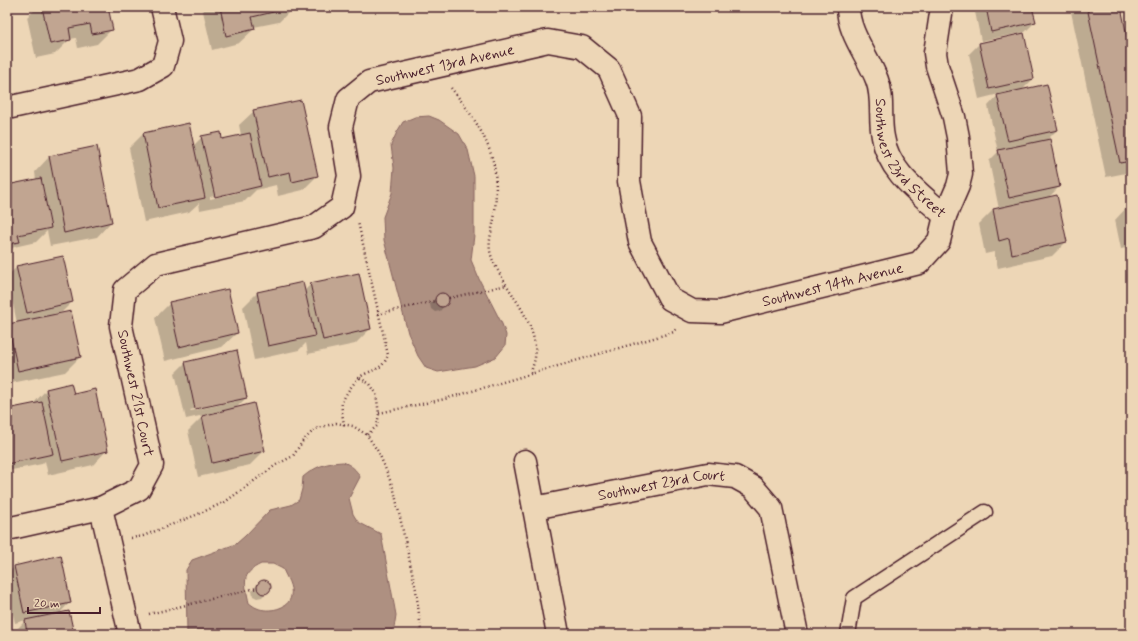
<svg xmlns="http://www.w3.org/2000/svg" width="1138" height="641" font-family="Mynerve,sans-serif">
<style>
.water{fill:#ae9081;stroke:#86635f;fill-rule:evenodd}
.shadow{fill:#0003;fill-rule:evenodd}
.building{fill:#c1a591;stroke:#4a1f2b}
.lines{fill:none;stroke-linecap:round;stroke-linejoin:round}
.lane-casing{stroke:#4a1f2b;stroke-width:17}
.street-casing{stroke:#4a1f2b;stroke-width:25}
.path{stroke:#4a1f2b;stroke-width:2.5;stroke-dasharray:1 3;stroke-linecap:butt}
.lane{stroke:#edd6b6;stroke-width:14}
.street{stroke:#edd6b6;stroke-width:22}
.labels{text-anchor:middle;stroke-width:3.5;stroke-linejoin:round;paint-order:stroke}
.street-label{font-size:15px;fill:#4a1f2b;stroke:#edd6b6}
</style>
<rect width="100%" height="100%" fill="#edd6b6"/>
<filter id="ink" filterUnits="userSpaceOnUse"><feTurbulence type="fractalNoise" baseFrequency=".025" numOctaves="2"/><feDisplacementMap in="SourceGraphic" scale="8" xChannelSelector="R" yChannelSelector="G"/><feConvolveMatrix kernelMatrix="1 2 1 2 8 2 1 2 1" color-interpolation-filters="sRGB"/></filter>
<g filter="url(#ink)">
<path class="water" d="M429 116 439 120 459 134 468 150 474 176V235L471 260 479 279 502 324 506 335 505 346 496 357 475 366 438 372 426 368 418 356 408 333 384 240 383 217 392 193 394 168 391 145 397 132 403 122 415 117Z
M343 462C351 465 356 469 360 477L349 498 353 514 358 522 381 534 396 615 394 628 385 634H187L186 570 192 560 236 544 245 536 270 510 291 505 299 500 302 489 303 477C316 466 326 463 343 462ZM261 564H273L283 569C286 577 293 586 291 596 289 609 268 613 257 608 254 607 252 605 249 603 245 583 240 574 261 564Z"/>
<path class="shadow" d="M38 7H107L112 29 97 44 78 48 76 38 70 39 55 54 36 58 27 17Z
M202 7H294L279 22 254 27V29L239 43 212 50Z
M974 7H1031L1035 22 1025 32 981 41Z
M1070 7H1120L1131 61V172L1106 177Z
M979 44 1033 79 1022 90 1057 130 1045 142 1059 187 1048 198 1066 242 1052 256 998 268 994 252 985 254 979 224 993 210 999 209 989 161 998 152 988 106 999 94 979 99 969 54Z
M254 111 317 176 303 190 278 196 276 185 256 190 245 201 200 210 199 203 189 212 144 222 129 148 143 134 188 124 193 146 202 137 221 140 241 135 239 125ZM245 189V191L210 199V197Z
M96 148 111 222 97 237 50 246 47 231 36 242 14 247 7 253V186L36 180 35 172 49 157Z
M1129 205H1131V247L1121 249 1115 220Z
M17 267 72 302 62 312 53 314 80 357 65 372 7 384V327L9 325 17 323 7 276Z
M302 283 304 291 311 284 370 329 355 344 308 354 306 343 299 350 254 360 243 307 257 293Z
M443 293 447 296 448 301 440 311 435 312 431 309 430 304 438 295Z
M170 303 237 333 222 347 165 361 155 318Z
M236 352 246 398 235 409 264 451 250 465 198 477 188 431 204 415 186 419 175 373 185 363ZM236 399V401L191 411 190 410Z
M47 389 73 395 107 450 93 465 48 475 45 461 42 464 7 471V410L32 405Z
M14 567 70 602 59 614 73 634H16L15 631 26 620 15 623 7 588V574Z
M265 580 269 583 270 588 262 597 257 598 253 596 252 591 260 581Z"/>
<path class="building" d="M42 7H108L113 30 92 34 90 24 69 28 71 40 50 44Z
M220 7H295L252 17 255 29 226 36Z
M986 7H1032L1036 22 991 32Z
M1087 7H1121L1131 56V161L1120 163Z
M1024 33 1034 79 989 89 979 43Z
M1047 84 1058 130 1008 141 997 95Z
M301 100 318 176 292 182 290 172 268 177 253 110Z
M189 123 205 198 158 208 143 133Z
M221 132 222 139 250 133 261 186 215 197 201 136Z
M1050 139 1060 187 1009 198 998 150Z
M97 146 112 222 64 233 49 156Z
M41 178 51 228 18 235 20 242 7 244V185Z
M1057 195 1067 242 1012 254 1009 238 999 241 993 209Z
M63 256 73 302 27 313 16 266Z
M359 273 371 329 323 340 310 283Z
M303 282 315 336 268 346 257 292Z
M228 289 238 333 179 347 169 302Z
M435 300a7 7 0 1 1 14 0a7 7 0 1 1-14 0Z
M71 311 81 357 18 371 8 324Z
M237 350 247 398 195 409 185 362Z
M71 383 74 394 95 389 108 451 62 461 46 389Z
M42 402 53 454 7 464V409Z
M254 403 265 451 212 463 202 416Z
M61 555 71 603 24 613 14 566Z
M257 587a7 7 0 1 1 14 0a7 7 0 1 1-14 0Z
M69 611 74 634H27L25 620Z"/>
<g class="lines">
<defs>
<path id="lane" d="M848 634 854 598 985 512"/>
<g id="street">
<path id="s1" d="M848 7C848 33 868 56 877 80 884 98 879 118 883 137 888 172 920 193 945 216L958 186 961 174 958 137 954 117 937 66 935 53 942 7"/>
<path d="M7 108 140 79 163 66 170 41 162 7"/>
<path d="M525 461 558 634"/>
<path id="s2" d="M534 508 708 474 735 477 753 487 771 508 797 634"/>
<path d="M7 529 101 508"/>
<path id="s3" d="M130 634 101 508 139 489 152 465 121 326 125 290 156 264 314 227 342 207 349 176 341 127 348 99 369 82 548 41 582 47 609 69 630 116 629 181 640 242 670 299 692 311 720 312 919 263 939 241 945 216"/>
</g>
</defs>
<use href="#lane" class="lane-casing"/>
<use href="#street" class="street-casing"/>
<path class="path" d="M451 88C468 109 486 134 493 161 497 177 496 196 495 212 494 225 488 238 490 251 492 262 499 272 504 281 518 304 538 329 535 358 534 363 532 368 531 373
M449 298 507 285
M378 314 435 301
M360 378 370 384 376 393 379 414 377 426 367 435
M379 413 445 399 674 332 676 329
M344 425C343 418 341 409 342 403 345 394 357 377 365 374 378 368 383 368 388 355L358 222
M131 538 143 536 196 515 225 502 276 465 293 456 302 442 315 429 336 423 353 426 367 435 379 453 394 490 416 590 421 630 420 634
M149 614 257 588"/>
<use href="#lane" class="lane"/>
<use href="#street" class="street"/>
</g>
</g>
<g class="labels">
<g class="street-label">
<text dy="5" stroke="none"><textPath href="#s3" startOffset="830">Southwest 13rd Avenue</textPath></text>
<text dy="5" stroke="none"><textPath href="#s1" startOffset="168">Southwest 23rd Street</textPath></text>
<text dy="5" stroke="none"><textPath href="#s3" startOffset="1417">Southwest 14th Avenue</textPath></text>
<text transform="translate(136 393) rotate(78)" y="5">Southwest 21st Court</text>
<text dy="5" stroke="none"><textPath href="#s2" startOffset="130">Southwest 23rd Court</textPath></text>
</g>
</g>
<rect width="1138" height="641" fill="none" stroke="#edd6b6" stroke-width="24"/>
<rect x="12" y="12" width="1114" height="617" fill="none" stroke="#4a1f2b" stroke-width="1.5" filter="url(#ink)"/>
<path d="M28 607v6h72v-6" fill="none" stroke="#4a1f2b" stroke-width="2"/>
<text x="34" y="607" font-size="12" fill="#4a1f2b" stroke="#edd6b6" stroke-width="3" paint-order="stroke">20 m</text>
</svg>
